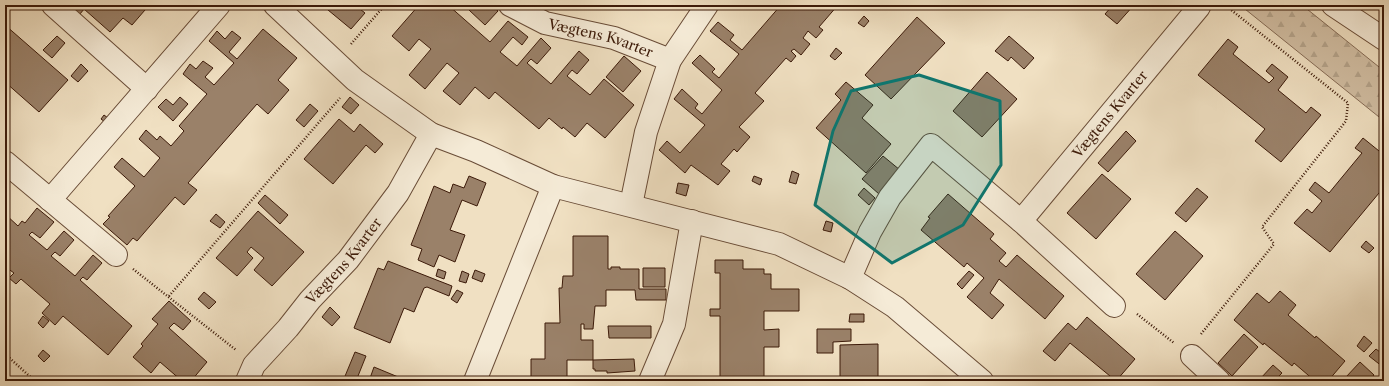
<svg xmlns="http://www.w3.org/2000/svg" width="1389" height="386" font-family="'Libre Caslon Text',serif">
<style>
.forest{fill:url(#forest-firs);stroke:#866c56}
.building{fill:#9a8169;stroke:#3c1a09}
.lines{fill:none;stroke-linecap:round;stroke-linejoin:round}
.minor-casing{stroke:#694c37;stroke-width:24}
.tertiary-casing{stroke:#694c37;stroke-width:24}
.path{stroke:#3c1a09;stroke-width:2.5;stroke-dasharray:1 2;stroke-linecap:butt}
.minor{stroke:#f5ebd7;stroke-width:22}
.tertiary{stroke:#f5ebd7;stroke-width:22}
.marked{fill:#0f766e;fill-opacity:0.2;stroke:#0f766e;stroke-width:3;stroke-linejoin:round}
.labels{text-anchor:middle;stroke-width:3;stroke-linejoin:round;paint-order:stroke}
.street-label{font-size:14px;fill:#3c1a09;stroke:#f5ebd7}
</style>
<defs>
<pattern id="forest-firs" width="22" height="20" patternUnits="userSpaceOnUse"><rect width="22" height="20" fill="#d1bea3"/><path d="M5 1l3.5 6h-7zM16 11l3.5 6h-7z" fill="#b4a38b"/></pattern>
</defs>
<rect width="100%" height="100%" fill="#f0e0c2"/>
<filter id="stains"><feTurbulence type="fractalNoise" baseFrequency=".005" numOctaves="4"/><feColorMatrix values="0 0 0 0 .2 0 0 0 0 .09 0 0 0 0 .02 0 0 0 .5 -.17"/></filter>
<radialGradient id="worn" r=".72"><stop offset=".6" stop-color="#630" stop-opacity="0"/><stop offset="1" stop-color="#630" stop-opacity=".3"/></radialGradient>
<path class="forest" d="M1240 5H1302L1384 71V121Z"/>
<path class="building" d="M69 5H139L145 10 132 25 123 18 110 32 84 9 80 14Z
M322 5H355L365 13 351 29Z
M419 5H448L490 42 508 21 528 37 522 45 513 37 500 52 517 66 541 38 551 48 537 64 531 59 527 63 551 84 579 51 589 60 577 74 572 70 567 76 590 95 604 79 634 105 605 138 587 123 575 137 563 127 562 129 549 118 539 129 495 92 489 99 475 87 460 105 443 91 459 73 447 63 425 89 409 75 431 49 419 39 409 51 392 36Z
M473 5H491L498 11 485 25 469 10Z
M781 5H838L819 27 823 30 816 38 808 31 803 38 810 44 801 55 794 49 791 51 796 56 791 62 786 58 755 93 764 101 739 127 750 137 737 152 734 149 721 164 730 171 718 185 691 165 685 173 659 150 667 141 680 153 705 125 674 99 682 89 698 104 695 108 702 114 722 90 692 63 700 55 715 69 712 72 719 78 739 54 710 31 718 22 734 35 730 40 742 50Z
M1113 5H1112H1134L1117 24 1105 14Z
M864 16 869 21 864 27 858 23Z
M917 17 945 43 891 99 865 75Z
M5 25 68 80 39 112 5 82Z
M263 29 297 58 278 80 289 90 268 114 257 104 188 183 197 190 184 205 175 197 137 241 133 238 127 245 103 224 110 217 108 216 135 186 114 167 122 158 144 177 160 158 139 139 146 130 157 140 160 136 171 146 184 131 179 126 207 94 183 74 190 64 196 69 203 61 213 68 205 77 214 85 234 63 209 41 217 31 225 39 232 31 241 38 229 52 237 59Z
M57 36 65 43 52 58 43 50Z
M1009 36 1034 58 1024 69 1011 57 1008 61 995 51Z
M1228 39 1238 47 1233 54 1269 83 1274 78 1266 71 1272 64 1288 77 1278 90 1306 113 1311 107 1321 115 1281 162 1255 141 1265 129 1198 75Z
M836 48 842 53 835 60 830 56Z
M624 56 641 71 623 92 606 77Z
M81 64 88 71 78 82 71 76Z
M987 72 1017 99 982 137 953 111Z
M846 82 873 105 862 118 891 144 866 173 816 128 841 100 835 94Z
M180 97 188 104 173 121 158 107 166 99 173 105Z
M350 97 359 105 351 114 342 107Z
M310 104 318 111 304 127 296 120Z
M104 115 108 118 105 122 101 119Z
M339 119 354 132 360 124 383 144 375 153 366 145 333 184 304 159Z
M1126 131 1136 141 1108 172 1098 163Z
M1363 138 1384 155V187L1330 252 1294 223 1307 209 1312 213 1322 201 1309 190 1315 182 1329 193 1362 153 1355 148Z
M883 156 900 170 879 194 862 179Z
M792 171 799 174 796 184 789 182Z
M1102 174 1131 199 1096 239 1067 213Z
M469 176 486 183 477 206 462 200 450 230 465 235 455 262 439 255 434 267 418 260 422 249 411 245 434 186 450 193 453 184 464 188Z
M754 176 762 179 760 185 752 181Z
M678 183 689 185 686 196 676 193Z
M864 188 875 198 869 205 858 195Z
M1197 188 1208 197 1186 222 1175 213Z
M948 194 994 234 990 239 1006 253 999 261 1006 267 1017 255 1064 296 1045 319 999 279 990 293 1004 305 992 319 967 297 984 278 967 263 964 267 921 230 930 218 928 217Z
M265 195 288 215 280 224 258 203Z
M37 208 54 222 40 238 32 232 29 235 47 250 64 231 74 240 60 256 55 252 51 256 75 276 93 255 102 263 87 280 83 277 80 280 132 326 108 355 63 316 55 325 42 313 50 304 21 279 16 284 9 278 14 273 7 268 5 270V214L18 226 22 221 25 223Z
M258 211 304 252 272 286 254 270 264 258 251 247 247 252 253 258 237 276 216 258Z
M216 214 225 222 220 228 210 221Z
M826 221 833 223 831 232 823 230Z
M1175 231 1203 256 1165 300 1136 274Z
M573 236H608V269H611V267H620V269H639V289H666V300H636L635 290H606V306H595L593 329H584V324H581V340H593V360H567V378H578V381H531V359H545V323H560L559 288H562L563 276H573Z
M1366 241 1374 248 1369 253 1361 247Z
M715 260H743V269H764V274H771V289H799V311H764V330L779 329V347H764V381H720V316H710V309H720V273H715Z
M388 261 452 286 449 296 427 287 424 288 414 312 404 308 390 343 354 328 378 268 384 270Z
M643 268H665V287H643Z
M438 269 446 272 444 279 436 276Z
M475 270 485 274 482 282 472 278Z
M462 271 469 274 466 283 459 281Z
M969 271 974 275 962 289 957 284Z
M457 290 463 293 457 303 451 299Z
M1280 291 1296 305 1288 315 1315 338 1316 336 1345 361 1328 381H1315L1294 363 1292 366 1264 343 1263 345 1234 320 1257 293 1269 303Z
M204 292 216 302 209 309 198 299Z
M169 301 191 321 183 330 174 323 169 328 207 362 191 381H182L160 362 151 373 133 357 143 346 141 344 158 324 152 319Z
M330 307 340 317 332 326 322 317Z
M850 314H864V322H849Z
M43 316 49 321 43 328 38 323Z
M1087 317 1135 359 1116 381 1070 343 1055 361 1043 351 1068 323 1076 330Z
M608 326H651V338H609Z
M817 329H851V341L833 342V353H817Z
M1244 334 1258 347 1232 376 1218 363Z
M1364 336 1372 343 1364 352 1357 346Z
M878 344V381H840V345Z
M1376 349 1384 355 1383 367 1369 356Z
M43 350 50 356 44 362 38 356Z
M355 352 366 356 356 381H343Z
M634 359 635 371 607 373V371H595V369H593V360Z
M1360 362 1374 375 1369 381H1351L1346 377Z
M1273 365 1282 373 1274 381H1263L1260 379Z
M374 367 403 379 402 381H369Z"/>
<g class="lines">
<defs>
<g id="minor">
<path d="M53 5 147 89"/>
<path d="M275 5 355 80 431 134 476 151 553 186 779 244 850 278 895 307 982 381"/>
<path id="s1" d="M510 5 545 23 614 38 670 60"/>
<path d="M5 162 116 255"/>
<path d="M50 200 219 5"/>
<path d="M631 205 646 132 670 60 707 5"/>
<path id="s2" d="M1021 221 1199 7"/>
<path d="M850 278 870 232 890 197 931 145 1021 221 1114 306"/>
<path d="M1192 356 1219 381"/>
<path id="s3" d="M247 381 254 365 288 328 310 300 348 260 398 193 431 134"/>
<path d="M475 381 553 186"/>
<path d="M650 381 674 324 692 221"/>
</g>
<path id="tertiary" d="M1333 5 1384 39"/>
</defs>
<use href="#minor" class="minor-casing"/>
<use href="#tertiary" class="tertiary-casing"/>
<path class="path" d="M351 44 385 5
M133 269 236 350
M169 296 340 98
M1137 314 1174 343
M1201 334 1274 244 1262 227 1346 121 1348 103 1225 5
M5 354 35 381"/>
<use href="#minor" class="minor"/>
<use href="#tertiary" class="tertiary"/>
</g>
<path class="marked" d="M919 75 1000 101 1001 165 963 225 892 263 815 205 833 131 851 91Z"/>
<g class="labels">
<g class="street-label">
<text dy="5" stroke="none"><textPath href="#s1" startOffset="97">Vægtens Kvarter</textPath></text>
<text dy="5" stroke="none"><textPath href="#s2" startOffset="139">Vægtens Kvarter</textPath></text>
<text dy="5" stroke="none"><textPath href="#s3" startOffset="155">Vægtens Kvarter</textPath></text>
</g>
</g>
<rect width="1389" height="386" fill="none" stroke="#f0e0c2" stroke-width="20"/>
<rect x="6" y="6" width="1377" height="374" fill="none" stroke="#3c1a09" stroke-width="2"/>
<rect x="10" y="10" width="1369" height="366" fill="none" stroke="#3c1a09"/>
<rect width="100%" height="100%" filter="url(#stains)"/>
<rect width="100%" height="100%" fill="url(#worn)"/>
</svg>
